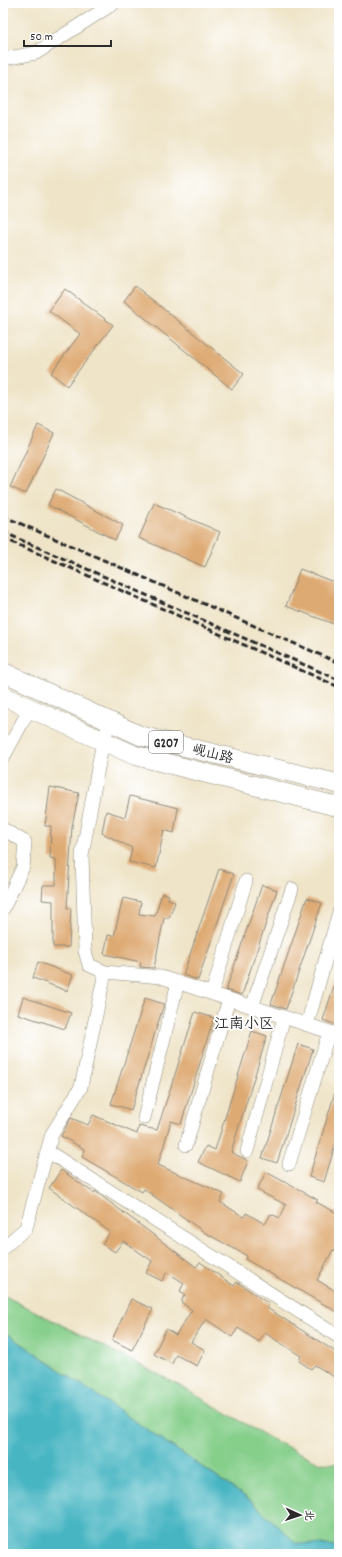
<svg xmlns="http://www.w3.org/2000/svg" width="342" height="1557" font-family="Dekko,'LXGW WenKai TC',sans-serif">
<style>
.green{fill:#86cf8b;stroke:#587d5b}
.water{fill:#47b5c2;stroke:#397076}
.building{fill:#deaa73}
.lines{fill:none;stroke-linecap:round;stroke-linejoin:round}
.minor-casing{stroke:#8d887a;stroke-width:14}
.highway-casing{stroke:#8d887a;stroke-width:20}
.minor{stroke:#fff;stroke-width:13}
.highway{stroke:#fff;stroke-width:19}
.rail{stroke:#2b2b2b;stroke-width:3;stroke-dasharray:6 3;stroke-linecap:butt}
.labels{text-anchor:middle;stroke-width:4;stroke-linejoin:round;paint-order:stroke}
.shield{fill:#fff;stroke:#6b6b6b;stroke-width:1}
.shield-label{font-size:13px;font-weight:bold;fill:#2b2b2b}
.street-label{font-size:14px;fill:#2b2b2b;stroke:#fff}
.neighbourhood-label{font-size:15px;fill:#2b2b2b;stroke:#fff}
</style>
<rect width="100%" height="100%" fill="#fff"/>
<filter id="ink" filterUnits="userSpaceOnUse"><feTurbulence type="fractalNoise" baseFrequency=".025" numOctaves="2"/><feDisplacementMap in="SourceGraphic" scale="8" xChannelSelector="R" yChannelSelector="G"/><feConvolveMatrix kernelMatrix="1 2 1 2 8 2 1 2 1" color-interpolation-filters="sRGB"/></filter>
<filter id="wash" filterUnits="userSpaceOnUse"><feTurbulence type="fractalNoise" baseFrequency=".012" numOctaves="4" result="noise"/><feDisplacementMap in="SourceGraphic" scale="16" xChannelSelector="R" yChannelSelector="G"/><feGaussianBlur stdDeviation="0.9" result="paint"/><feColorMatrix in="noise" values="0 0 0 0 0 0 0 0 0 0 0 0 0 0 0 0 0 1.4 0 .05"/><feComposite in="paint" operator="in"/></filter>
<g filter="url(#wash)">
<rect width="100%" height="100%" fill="#efe4c8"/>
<path class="green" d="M3 1295 173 1382 275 1441 321 1463 339 1464V1546L296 1543 250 1500 3 1331Z"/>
<path class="water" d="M3 1331 250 1500 296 1543 339 1546V1554H3Z"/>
<g id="blocks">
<path class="building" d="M135 286 244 374 232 389 124 301Z
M65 289 113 325 67 386 51 373 80 334 49 311Z
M38 425 54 433 26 494 10 487Z
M56 489 123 525 115 540 48 505Z
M154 503 220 532 205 567 139 538Z
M300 569 339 584V626L286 606Z
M50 787 79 793 72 826 67 908H71L69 947H53V901L42 900 43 885H56V859L50 858 51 826H45Z
M130 796 178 808 174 833 164 830 156 868 129 862 132 848 102 833 106 811 125 817Z
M219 869 234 874 198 980 183 975Z
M262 885 277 890 242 995 226 990Z
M162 893 169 895 168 899 175 902 169 918H164L154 968 140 967 141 962 104 954 108 935 114 936 123 898 141 902 139 914 155 916Z
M307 898 322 903 286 1009 271 1004Z
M38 962 73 975 67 991 33 978Z
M337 977 339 978V1026L323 1020Z
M23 997 71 1013 65 1029 18 1014Z
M145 998 164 1004 131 1110 111 1104Z
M195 1012 214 1018 181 1124 171 1121 158 1165 224 1194 220 1202 244 1217 246 1213 265 1224 271 1214 280 1218 286 1205 257 1190 266 1172 318 1200 316 1202 339 1214V1253L333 1250 317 1280 339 1293V1313L245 1259 247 1256 204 1232 144 1189 142 1192 82 1157 84 1149 61 1136 71 1118 88 1125 93 1115 137 1134 139 1126 157 1130Z
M252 1031 267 1036 231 1152 248 1161 240 1182 198 1162 206 1146 215 1150Z
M298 1044 313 1049 277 1163 262 1158Z
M337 1086 339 1087V1132L324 1182 309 1177Z
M61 1170 94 1193 95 1191 196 1267 200 1262 234 1286 237 1282 269 1304 267 1308 339 1354V1380L315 1365 311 1369 299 1361 301 1356 265 1333 259 1342 238 1328 232 1337 206 1319 191 1342 205 1350 197 1366 176 1355 172 1364 154 1354 166 1329 176 1335 192 1310 181 1302 185 1294 180 1291 184 1283 167 1272 162 1281 146 1273 152 1261 123 1241 115 1252 102 1244 110 1232 49 1188Z
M131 1299 153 1309 132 1350 112 1340Z"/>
</g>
</g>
<g filter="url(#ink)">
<use href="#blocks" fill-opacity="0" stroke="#8d887a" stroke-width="1"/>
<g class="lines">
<defs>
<path id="minor" d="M3 59 36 53 114 3
M110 722 103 741 82 855 85 951 89 965 105 972 161 977 339 1035
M3 758 30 708
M3 829 25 842 23 867 3 909
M212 993 246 881
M252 1007 292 889
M307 1025 339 912
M144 1118 178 982
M186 1145 229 999
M47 1151 339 1337
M247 1151 284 1017
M289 1164 329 1032
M3 1248 26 1228 52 1134 81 1087 105 972"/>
<path id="highway" d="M3 672 141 736 339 784
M3 696 134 755 339 807"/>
</defs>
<use href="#minor" class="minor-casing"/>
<use href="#highway" class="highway-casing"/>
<use href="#minor" class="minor"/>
<use href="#highway" class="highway"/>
<path class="rail" d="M3 516 339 663
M3 532 339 680
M3 538 339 687"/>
</g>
</g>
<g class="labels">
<rect class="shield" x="149" y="731" width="34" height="22" rx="3"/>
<g class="shield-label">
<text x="166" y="747">G207</text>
</g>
<g class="street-label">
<text transform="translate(213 753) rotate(14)" y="5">岘山路</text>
</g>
<g class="neighbourhood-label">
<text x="244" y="1028">江南小区</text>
</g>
</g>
<rect width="342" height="1557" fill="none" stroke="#fff" stroke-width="16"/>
<g transform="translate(300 1515) rotate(93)" stroke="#ffffff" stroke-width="3" paint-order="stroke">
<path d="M0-3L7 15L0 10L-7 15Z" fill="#2b2b2b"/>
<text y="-6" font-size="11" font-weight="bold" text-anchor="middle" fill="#2b2b2b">北</text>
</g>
<path d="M24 40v6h87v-6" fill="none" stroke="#2b2b2b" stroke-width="2"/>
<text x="30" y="40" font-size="12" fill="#2b2b2b" stroke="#ffffff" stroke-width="3" paint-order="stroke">50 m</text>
</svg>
